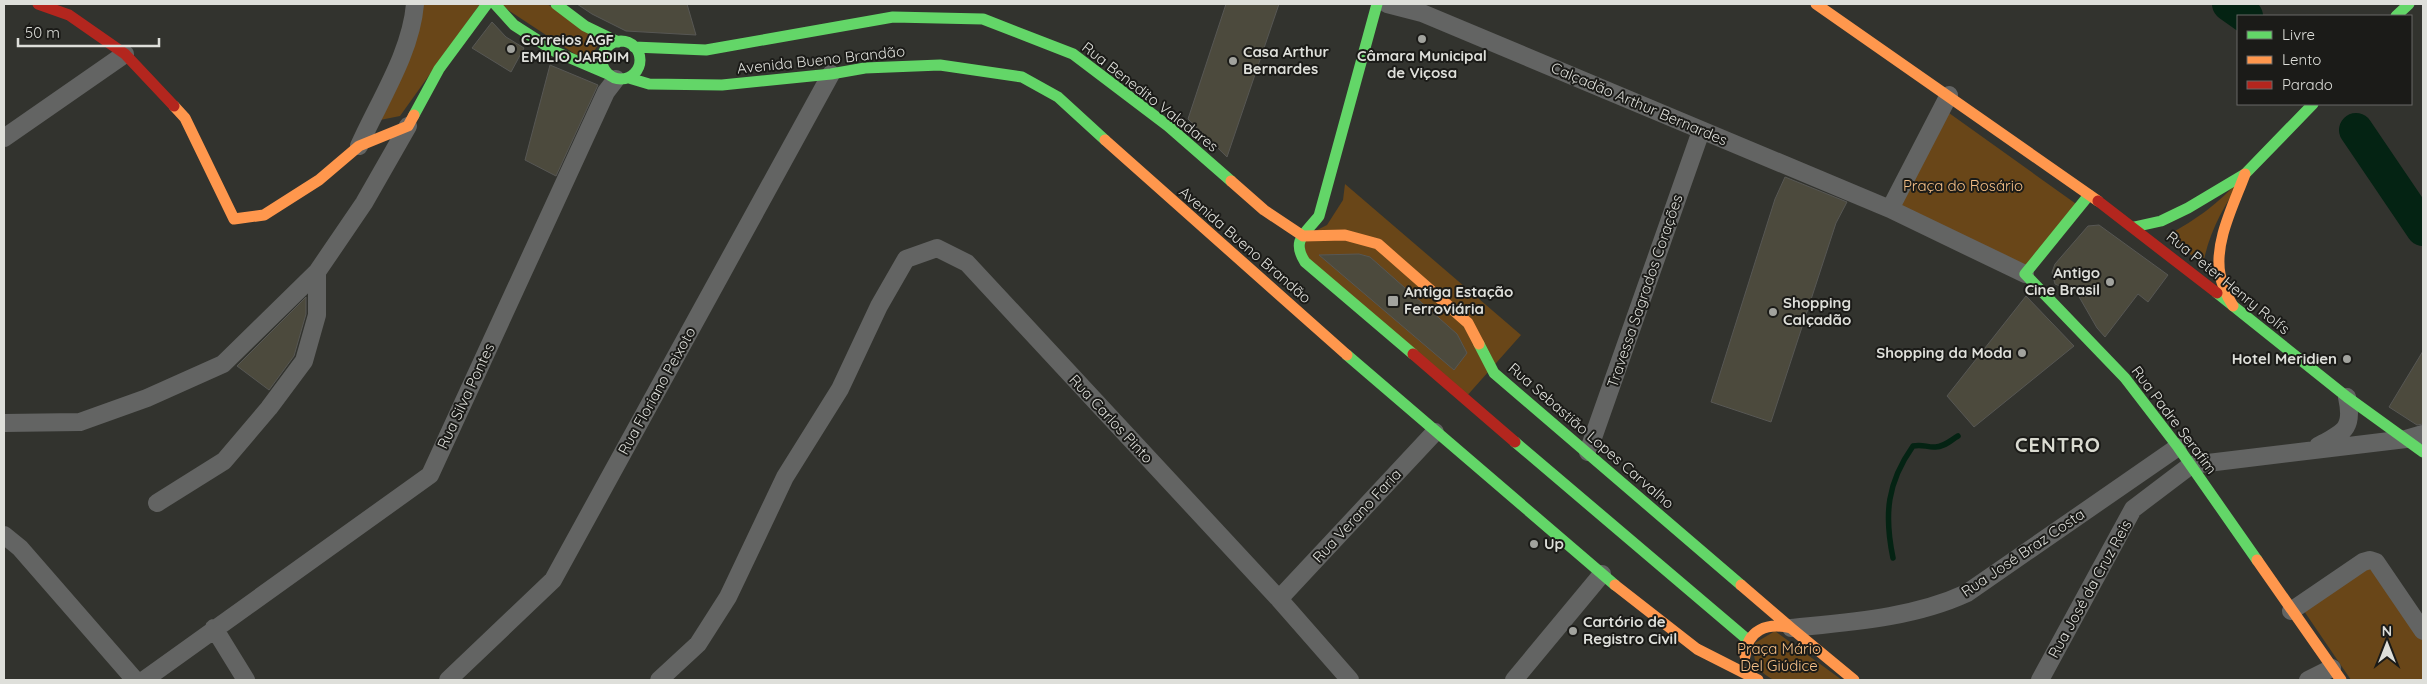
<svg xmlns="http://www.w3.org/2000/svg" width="2427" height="684" font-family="Quicksand,sans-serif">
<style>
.green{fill:#694618}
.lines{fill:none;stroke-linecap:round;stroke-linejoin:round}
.stream{stroke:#042313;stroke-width:5.5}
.river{stroke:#042313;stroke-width:34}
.building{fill:#4c4a3d;stroke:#575754}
.street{stroke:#636463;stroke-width:18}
.fast{stroke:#63d668;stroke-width:11}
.slow{stroke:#ff974d;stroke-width:11}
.jam{stroke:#b3261e;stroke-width:11}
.poi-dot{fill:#a2a39e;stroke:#1b1b18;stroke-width:2}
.labels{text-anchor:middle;stroke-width:4;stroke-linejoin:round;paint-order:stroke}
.poi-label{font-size:15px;font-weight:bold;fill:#dedfda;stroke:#1b1b18;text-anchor:start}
.street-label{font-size:15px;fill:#dedfda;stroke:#1b1b18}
.park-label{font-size:15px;fill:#f7c188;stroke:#1b1b18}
.district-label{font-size:20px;font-weight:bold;letter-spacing:1px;fill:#dadbd1;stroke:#1b1b18}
</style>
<rect width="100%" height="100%" fill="#32332e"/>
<path class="green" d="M419 4H480L400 116 375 121Z
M499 4H547L602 39 587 62Z
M1942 108 2079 206 2024 272 1893 208Z
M2242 178C2224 207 2210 229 2203 264L2166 236C2199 218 2216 205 2242 178Z
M1345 184 1521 335 1465 398 1305 261V236L1327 225 1343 200Z
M2373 565 2423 640V680H2351L2304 611Z
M1775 631 1842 680H1774C1758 672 1751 661 1755 643Z"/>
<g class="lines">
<path class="stream" d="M1893 558C1884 514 1887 483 1913 446 1922 444 1926 447 1934 447 1943 448 1951 440 1958 436"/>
<path class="river" d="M2229 4 2246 16
M2356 130 2423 229"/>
</g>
<path class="building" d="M577 4H687L696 35 626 31 592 14Z
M1226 4H1279L1227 157 1188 119Z
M492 22 506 37 524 48 511 72 472 48Z
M550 65 598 85 556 176 525 160Z
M1785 177 1847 202 1836 223 1771 422 1711 402 1775 199Z
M2099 225 2168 275 2148 302 2138 294 2105 337 2097 328 2074 288 2067 289 2055 284 2052 272 2055 264 2088 226Z
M1359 254 1370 257 1457 334 1467 353 1454 370 1319 255Z
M2026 296 2074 346 1974 427 1947 396Z
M306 297V314L294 356 269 390 237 366Z
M2423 351V424L2417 425 2389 407Z"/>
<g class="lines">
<path class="street" d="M1387 4 1422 13 1890 209
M1949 95 1890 209 2025 274
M4 138 125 54
M359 146C379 101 411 53 415 4
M4 423 80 422 147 398 223 364 317 272 364 203 408 126
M2318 446C2344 432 2354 429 2347 397
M1588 452 1701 131
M157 503 224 461 269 408 304 361 317 315V272
M4 535 20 548 135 680
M1279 599 1435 432
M2291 611 2363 562 2370 560 2376 562 2423 631
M214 628 246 680
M1791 628C1850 622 1913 618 1967 593L2178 447
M144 680 430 475 606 92 616 79
M448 680 553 580 831 74
M659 680 698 644 728 597 785 477 840 389 879 306 906 259 937 248 967 263 1279 599 1350 680
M1514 680 1602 574
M2040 680 2133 509 2191 465 2406 439 2423 434
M2308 680 2332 668"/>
<path class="fast" d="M495 4 514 25 556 52 610 75
M556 4 585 26 618 42
M1377 4 1319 216C1305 234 1291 240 1305 262L1413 354
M2396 16 2409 4
M602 60a19 19 0 1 1 38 0a19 19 0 1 1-38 0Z
M634 47 706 50 893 17 983 19 1073 54 1168 126 1231 181
M629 78 649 84 722 85 831 74 865 68 940 65 1022 77 1058 97 1105 140
M414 115 439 69 487 4
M2089 195 2025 274 2125 378 2178 447 2257 560
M2134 227 2161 221 2188 208 2245 174 2313 104
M2217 293 2347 397 2423 452
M1479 344 1494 373 1741 585
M1347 355 1615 585
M1515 442 1748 640"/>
<path class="slow" d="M1816 4 2098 201
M174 106 185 118 234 219 264 215 319 180 359 146 408 126 414 115
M1105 140 1347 355
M1231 181 1264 210 1303 236
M1303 236 1345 235 1378 244 1468 323 1479 344
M2233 306C2227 296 2222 286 2220 274 2214 242 2234 204 2245 174
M2257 560 2341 680
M1615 585 1697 649 1758 680
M1741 585 1791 628
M1745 656C1747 630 1767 622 1791 628L1854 680"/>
<path class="jam" d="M38 4 69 15 125 54 174 106
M2098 201 2217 293
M1413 354 1515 442"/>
</g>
<g class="poi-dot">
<circle cx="1422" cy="39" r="5"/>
<circle cx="511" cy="49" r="5"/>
<circle cx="1233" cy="61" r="5"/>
<circle cx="2110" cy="282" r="5"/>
<rect x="1387" y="295" width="12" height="12" rx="2.5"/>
<circle cx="1773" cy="312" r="5"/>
<circle cx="2022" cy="353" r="5"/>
<circle cx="2347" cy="359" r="5"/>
<circle cx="1534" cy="544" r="5"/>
<circle cx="1573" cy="631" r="5"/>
</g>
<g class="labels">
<g class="poi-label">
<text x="521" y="45">Correios AGF<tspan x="521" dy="17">EMILIO JARDIM</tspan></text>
<text x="1243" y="57">Casa Arthur<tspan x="1243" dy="17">Bernardes</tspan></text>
<text x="1422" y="61" text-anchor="middle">Câmara Municipal<tspan x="1422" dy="17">de Viçosa</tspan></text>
<text x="2100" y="278" text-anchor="end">Antigo<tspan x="2100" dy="17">Cine Brasil</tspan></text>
<text x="1404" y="297">Antiga Estação<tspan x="1404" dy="17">Ferroviária</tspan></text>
<text x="1783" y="308">Shopping<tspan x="1783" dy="17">Calçadão</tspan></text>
<text x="2012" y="358" text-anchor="end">Shopping da Moda</text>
<text x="2337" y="364" text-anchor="end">Hotel Meridien</text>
<text x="1544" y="549">Up</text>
<text x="1583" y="627">Cartório de<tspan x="1583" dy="17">Registro Civil</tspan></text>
</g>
<g class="street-label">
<text transform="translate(821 60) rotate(-6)" y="5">Avenida Bueno Brandão</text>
<text transform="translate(1150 97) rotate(38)" y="5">Rua Benedito Valadares</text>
<text transform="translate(1639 104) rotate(23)" y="5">Calçadão Arthur Bernardes</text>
<text transform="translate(1245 245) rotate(41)" y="5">Avenida Bueno Brandão</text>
<text transform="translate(2228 283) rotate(39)" y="5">Rua Peter Henry Rolfs</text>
<text transform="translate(1645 291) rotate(-71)" y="5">Travessa Sagrados Corações</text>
<text transform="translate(657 391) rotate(-61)" y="5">Rua Floriano Peixoto</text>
<text transform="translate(466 396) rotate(-65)" y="5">Rua Silva Pontes</text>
<text transform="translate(1111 419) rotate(47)" y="5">Rua Carlos Pinto</text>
<text transform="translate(2174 420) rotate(53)" y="5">Rua Padre Serafim</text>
<text transform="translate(1591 436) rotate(41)" y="5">Rua Sebastião Lopes Carvalho</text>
<text transform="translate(1357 516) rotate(-47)" y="5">Rua Verano Faria</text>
<text transform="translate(2023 553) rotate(-34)" y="5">Rua José Braz Costa</text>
<text transform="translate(2090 589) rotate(-61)" y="5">Rua José da Cruz Reis</text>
</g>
<g class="park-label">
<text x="1963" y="191">Praça do Rosário</text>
<text x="1779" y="654">Praça Mário<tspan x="1779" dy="17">Del Giúdice</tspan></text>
</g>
<g class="district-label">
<text x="2058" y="452">CENTRO</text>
</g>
</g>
<rect width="2427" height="684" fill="none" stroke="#dedfda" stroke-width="10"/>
<rect x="2237" y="15" width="175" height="90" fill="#1b1b18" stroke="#696966"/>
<rect x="2247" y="31" width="25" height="8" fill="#63d668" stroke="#696966"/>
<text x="2282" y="40" font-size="15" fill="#dedfda">Livre</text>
<rect x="2247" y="56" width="25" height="8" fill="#ff974d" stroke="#696966"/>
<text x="2282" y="65" font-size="15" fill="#dedfda">Lento</text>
<rect x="2247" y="81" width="25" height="8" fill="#b3261e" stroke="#696966"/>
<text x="2282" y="90" font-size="15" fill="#dedfda">Parado</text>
<g transform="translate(2387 644)" stroke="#1b1b18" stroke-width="4" paint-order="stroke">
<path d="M0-4L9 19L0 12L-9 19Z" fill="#dedfda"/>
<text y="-8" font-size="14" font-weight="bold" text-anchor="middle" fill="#dedfda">N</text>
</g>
<path d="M18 38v8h141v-8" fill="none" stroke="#dedfda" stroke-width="2.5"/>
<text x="25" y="38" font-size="15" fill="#dedfda" stroke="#1b1b18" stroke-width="4" paint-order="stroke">50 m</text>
</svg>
